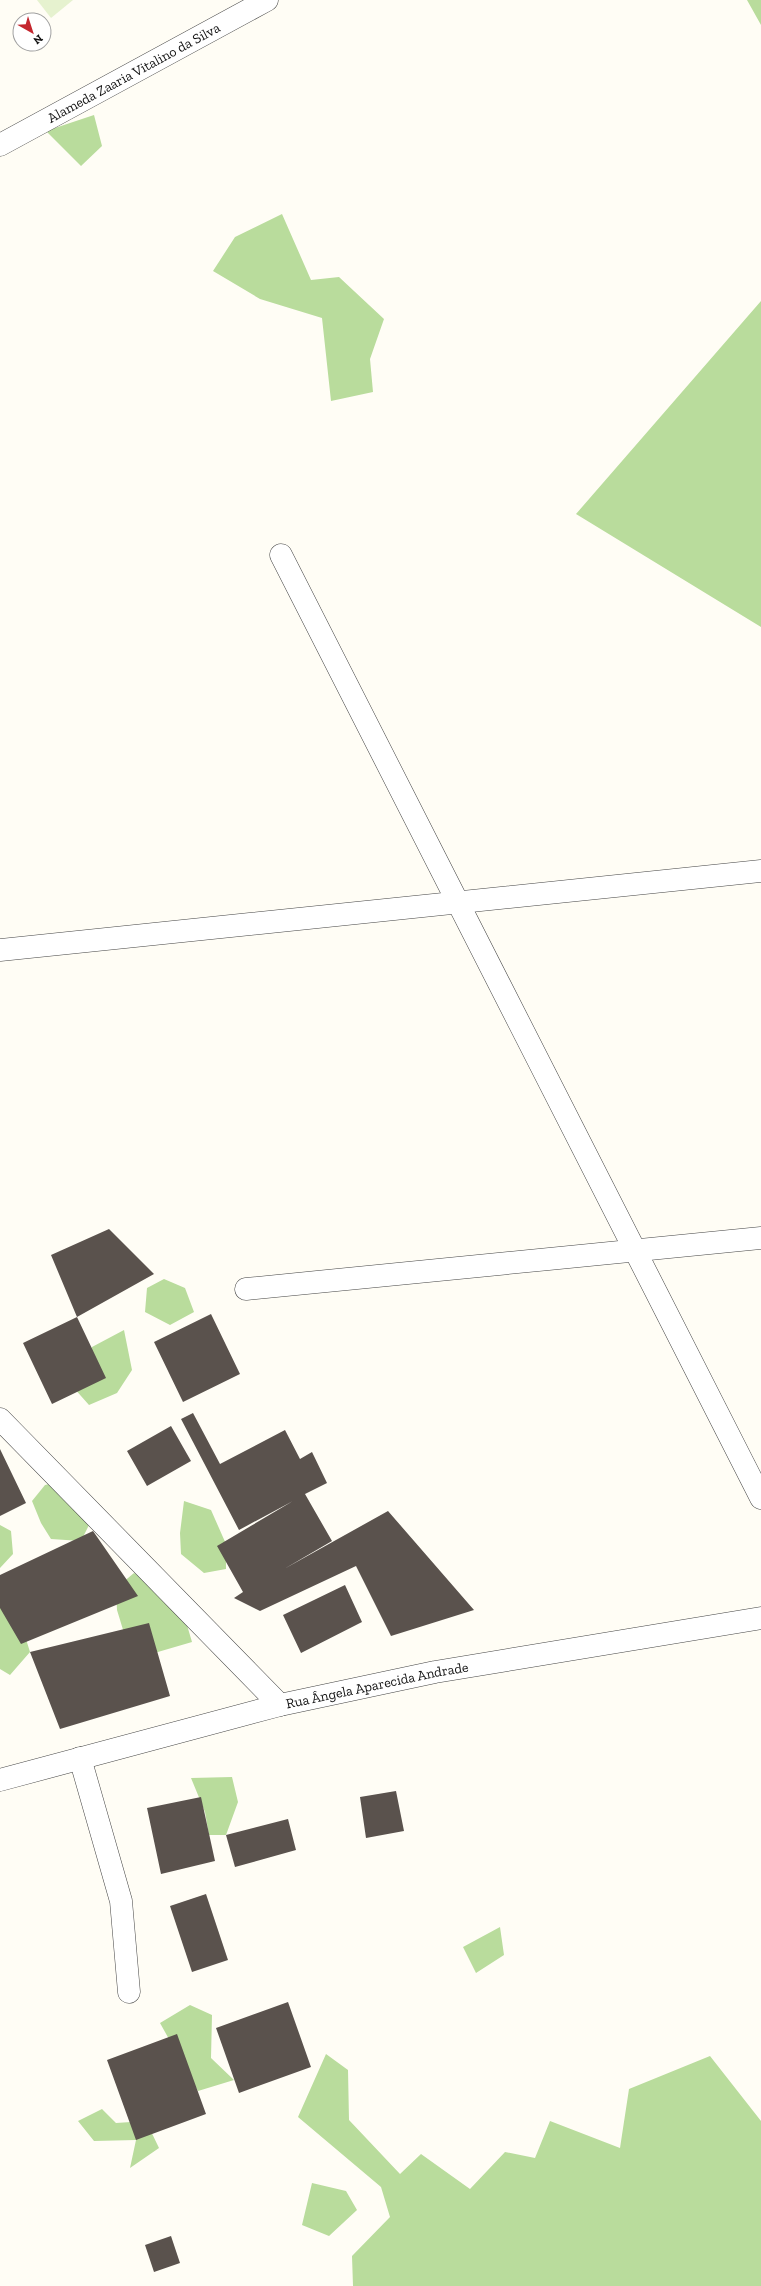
<svg xmlns="http://www.w3.org/2000/svg" width="761" height="2286" font-family="'Zilla Slab',serif">
<style>
.forest{fill:#b9dc9c}
.pitch{fill:#e6f2cf}
.building{fill:#5a524d}
.lines{fill:none;stroke-linecap:round;stroke-linejoin:round}
.minor-casing{stroke:#444;stroke-width:23}
.minor{stroke:#fff;stroke-width:22}
.labels{text-anchor:middle;stroke-width:4;stroke-linejoin:round;paint-order:stroke}
.street-label{font-size:14px;fill:#111;stroke:#fff}
</style>
<rect width="100%" height="100%" fill="#fffdf5"/>
<path class="forest" d="M747 0H761V25Z
M94 115 102 146 81 166 46 131Z
M282 214 311 280 339 277 384 319 370 359 373 392 331 401 322 318 260 299 213 271 235 237Z
M761 301V627L576 514Z
M164 1279 185 1288 194 1312 170 1325 145 1312 147 1288Z
M124 1330 132 1370 117 1393 89 1405 73 1387 82 1374 92 1347Z
M66 1480 91 1521 81 1541 51 1539 41 1523 32 1501 45 1485Z
M184 1501 211 1510 226 1544V1569L204 1573 181 1554 180 1533Z
M0 1525 11 1531 13 1554 0 1568Z
M134 1573 163 1590 184 1615 192 1642 151 1654 124 1633 117 1610 116 1588Z
M0 1597 21 1623 30 1652 10 1675 0 1669Z
M232 1777 238 1802 226 1835H209L205 1812 191 1778Z
M500 1927 504 1955 476 1973 463 1947Z
M190 2005 212 2015 211 2058 234 2080 198 2091 160 2023Z
M326 2054 348 2070 349 2120 400 2174 421 2154 470 2189 505 2152 535 2158 550 2121 620 2148 629 2089 710 2056 761 2121V2286H353L352 2256 390 2217 381 2187 298 2117Z
M102 2109 116 2123 146 2121 159 2148 130 2168 136 2140 94 2141 78 2121Z
M312 2183 346 2191 357 2210 329 2236 302 2225Z"/>
<path class="pitch" d="M37 0H73L51 18Z"/>
<path class="building" d="M109 1229 154 1274 77 1317 106 1378 52 1404 23 1343 77 1317 51 1255Z
M211 1314 240 1374 183 1402 154 1342Z
M193 1413 220 1464 285 1430 300 1459 312 1452 327 1483 305 1494 332 1541 284 1569 388 1511 474 1610 391 1636 356 1566 260 1611 234 1598 243 1592 217 1546 293 1501 239 1530 181 1419Z
M171 1426 191 1461 147 1486 127 1451Z
M0 1449 26 1503 0 1516Z
M93 1531 138 1596 21 1644 0 1608V1575Z
M345 1585 362 1622 301 1653 283 1615Z
M149 1623 170 1696 60 1729 30 1652Z
M396 1791 404 1831 366 1838 360 1797Z
M201 1797 215 1861 161 1874 147 1808Z
M288 1819 296 1850 235 1867 226 1835Z
M206 1894 228 1960 192 1972 170 1906Z
M288 2002 311 2067 239 2093 216 2028Z
M177 2034 206 2114 136 2140 107 2060Z
M171 2236 180 2263 154 2272 145 2245Z"/>
<g class="lines">
<defs>
<g id="minor">
<path id="s1" d="M0 145 267 0"/>
<path d="M281 555 761 1498"/>
<path d="M0 950 761 871"/>
<path d="M246 1289 761 1238"/>
<path d="M0 1419 280 1705"/>
<path d="M80 1758 121 1901 129 1992"/>
<path id="s2" d="M0 1780 280 1705 435 1672 761 1618"/>
</g>
</defs>
<use href="#minor" class="minor-casing"/>
<use href="#minor" class="minor"/>
</g>
<g class="labels">
<g class="street-label">
<text dy="5" stroke="none"><textPath href="#s1" startOffset="152">Alameda Zaaria Vitalino da Silva</textPath></text>
<text dy="5" stroke="none"><textPath href="#s2" startOffset="389">Rua Ângela Aparecida Andrade</textPath></text>
</g>
</g>
<g transform="translate(32 32) rotate(141)"><circle r="19" fill="#ffffff" stroke="#a0a0a0"/>
<path d="M0-3L7 15L0 10L-7 15Z" fill="#c4262e"/>
<text y="-6" font-size="11" font-weight="bold" text-anchor="middle" fill="#111111">N</text>
</g>
</svg>
